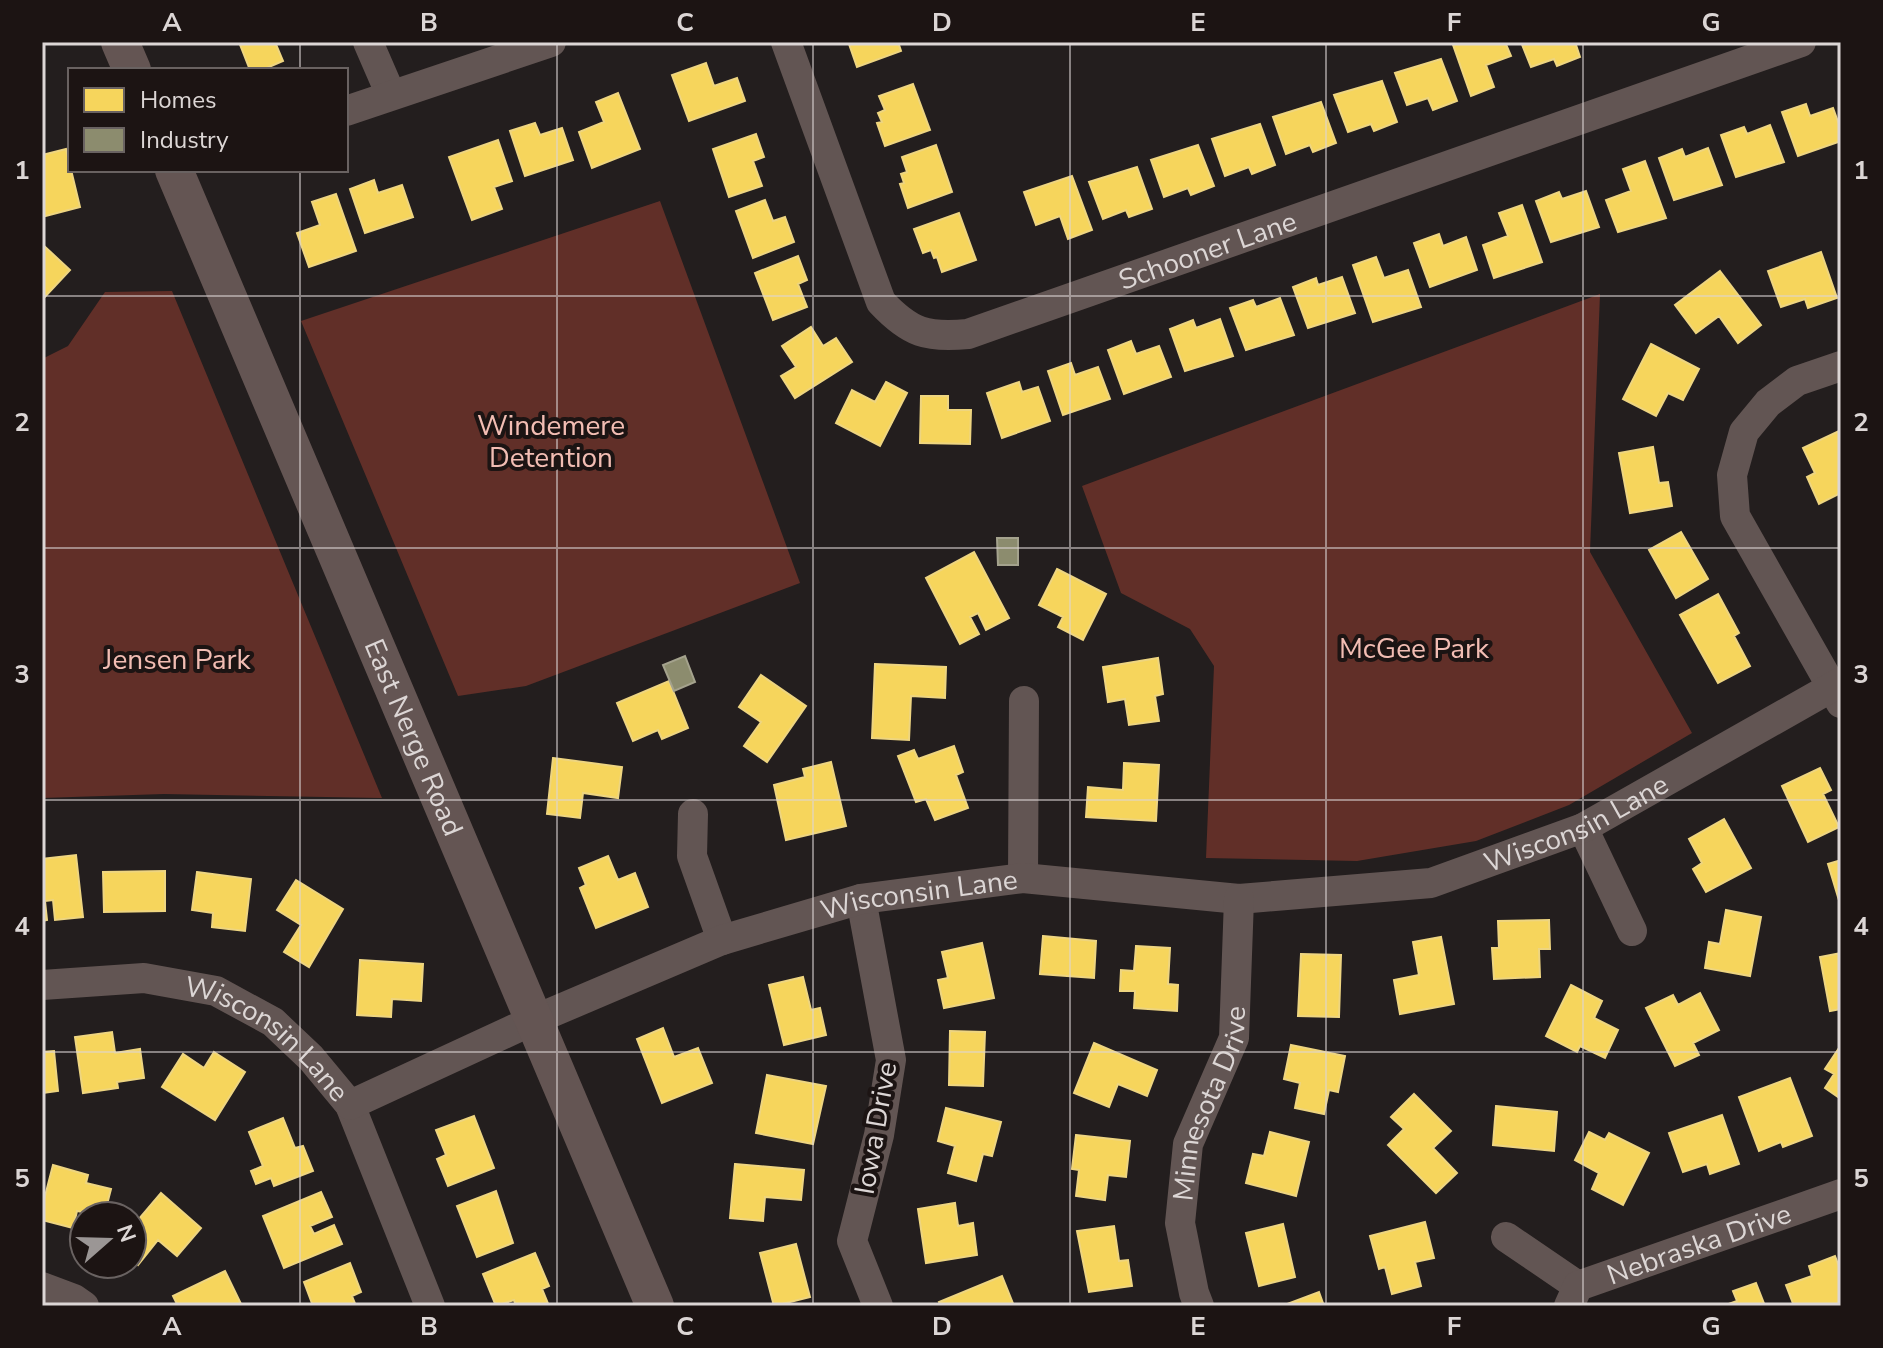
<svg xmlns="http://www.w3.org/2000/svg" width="1883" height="1348" font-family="'Nunito Sans',sans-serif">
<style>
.green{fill:#612f28}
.homes{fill:#f6d55c;stroke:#eed580;stroke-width:2}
.industry{fill:#8c8c6e;stroke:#a4a28d;stroke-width:2}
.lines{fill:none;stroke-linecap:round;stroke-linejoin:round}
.minor{stroke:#625553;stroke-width:30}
.major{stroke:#645553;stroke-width:38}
.grid{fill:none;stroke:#dcd6d5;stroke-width:2;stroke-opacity:0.55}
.labels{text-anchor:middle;stroke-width:8;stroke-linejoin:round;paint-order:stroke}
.street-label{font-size:28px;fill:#dcd6d5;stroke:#1c1413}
.park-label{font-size:28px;fill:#f2bdb3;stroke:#1c1413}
.neatline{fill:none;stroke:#dcd6d5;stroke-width:3}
.grid-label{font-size:26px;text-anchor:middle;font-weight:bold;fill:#dcd6d5}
</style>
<rect width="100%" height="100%" fill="#231e1e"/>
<path class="green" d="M660 201 800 583 526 686 458 696 301 321Z
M172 291 382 798 164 794 42 798V359L68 346 105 292Z
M1600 294 1590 552 1692 733 1569 805 1476 841 1357 861 1206 858 1214 666 1190 629 1121 593 1082 486Z"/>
<path class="homes" d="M239 42H275L283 61 262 70H250Z
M853 42H898L901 51 857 67 849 44Z
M1452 42H1505L1511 56 1486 65 1494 87 1471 96Z
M1521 42H1575L1580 57 1557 66 1554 59 1531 67Z
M1441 59 1457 101 1433 110 1428 98 1407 105 1395 73Z
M706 63 714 86 737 78 745 101 689 121 672 75Z
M1382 81 1397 122 1374 131 1371 124 1348 132 1334 95Z
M913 84 930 130 885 146 877 123 882 122 878 113 885 110 879 96Z
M618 93 640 149 592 168 579 132 604 122 596 102Z
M1321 102 1336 143 1313 152 1310 145 1286 154 1273 117Z
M1806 104 1810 116 1833 108 1841 130V141L1798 156 1782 112Z
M535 123 540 135 562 128 573 160 525 176 510 131Z
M1260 124 1275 165 1252 174 1249 167 1225 176 1212 139Z
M1770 125 1784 162 1736 177 1721 135 1744 127 1747 134Z
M756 134 764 157 753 161 762 186 729 197 713 149Z
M498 140 512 181 494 187 502 209 472 220 449 157Z
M936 145 952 192 908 208 900 184 904 183 901 174 907 172 902 157Z
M1198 145 1214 186 1191 195 1188 188 1164 197 1151 160Z
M1708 148 1722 185 1674 200 1659 158 1682 149 1685 157Z
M66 149 80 207 42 217V155Z
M1645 161 1666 218 1618 232 1606 200 1631 191 1623 169Z
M1137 167 1152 209 1129 217 1126 210 1103 219 1089 182Z
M1072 176 1092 230 1068 239 1060 216 1036 225 1024 192Z
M374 180 378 193 402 185 413 217 365 233 350 189Z
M1586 191 1599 227 1551 242 1536 201 1559 192 1562 199Z
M336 194 356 251 309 267 297 233 320 225 312 202Z
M765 200 773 221 785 217 794 242 753 258 736 211Z
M1522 205 1542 262 1494 278 1483 245 1508 236 1499 213Z
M959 213 976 260 942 272 937 257 934 258 931 250 923 253 914 229Z
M1439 234 1443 246 1466 237 1477 270 1430 287 1414 243Z
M42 244 70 270 42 300Z
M1821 252 1837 298 1808 308 1805 299 1781 307 1768 271Z
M798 256 807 280 798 284 807 307 773 320 755 273Z
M1376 257 1384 278 1408 270 1421 307 1373 322 1353 265Z
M1720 271 1761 325 1738 343 1719 316 1696 333 1675 305Z
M1342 277 1355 313 1308 328 1293 287 1316 278 1318 285Z
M1280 298 1294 335 1246 350 1230 308 1253 300 1256 307Z
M1220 319 1233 356 1185 371 1170 329 1193 320 1196 328Z
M811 327 823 346 836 338 852 362 795 398 781 376 796 367 782 346Z
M1131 341 1136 354 1159 346 1171 377 1124 394 1108 350Z
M1651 344 1699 369 1683 400 1668 393 1656 416 1623 399Z
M1071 363 1075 375 1098 367 1110 399 1063 415 1048 371Z
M886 382 907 393 880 446 836 423 852 390 875 402Z
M1019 382 1022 392 1038 387 1050 421 1002 438 987 393Z
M921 396H948V410H971L970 444 920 443Z
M1841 430V493L1819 504 1807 477 1815 473 1803 448Z
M1653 447 1659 483 1668 482 1672 506 1630 513 1619 453Z
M1681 532 1708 579 1676 598 1649 550Z
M974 552 1009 618 986 630 978 613 970 617 979 634 960 644 926 578Z
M1057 569 1106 594 1083 640 1058 627 1063 617 1039 605Z
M1718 594 1739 633 1734 636 1750 666 1718 683 1680 615Z
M1158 658 1163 694 1155 696 1159 721 1129 725 1125 699 1108 702 1103 667Z
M875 664 946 667 945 698 911 696 909 740 872 738Z
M761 675 806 706 767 762 744 746 761 722 739 707Z
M669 681 688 728 662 739 658 730 633 741 617 703Z
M954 746 963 772 956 775 968 808 935 820 926 799 916 802 898 756 914 750 918 759Z
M553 758 622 767 618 798 583 793 580 818 547 814Z
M831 762 846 826 786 840 774 785 805 777 803 769Z
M1124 763 1159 765 1156 821 1086 817 1088 787 1123 790Z
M1820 768 1831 790 1823 794 1839 827 1808 842 1782 786Z
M1724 819 1751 868 1706 892 1693 869 1702 863 1689 839Z
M76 855 83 917 55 920 53 900 45 901 47 920 42 921V859Z
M608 856 618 880 635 873 648 907 596 928 580 888 586 885 579 868Z
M1841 860V907L1828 864Z
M165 871V911L104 912 103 872Z
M197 872 251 879 245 931 212 927 213 913 192 910Z
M296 880 343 909 309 967 284 952 301 925 277 910Z
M1726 910 1761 917 1750 976 1705 968 1709 942 1720 944Z
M1549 920 1550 949H1539L1540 977 1494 979 1492 948H1499L1498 921Z
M1043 936 1096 941 1094 978 1040 974Z
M1441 937 1454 1004 1400 1014 1394 980 1419 975 1413 942Z
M982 943 994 998 944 1008 938 980 948 978 942 952Z
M1136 946 1170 948 1168 984 1178 985 1177 1011 1134 1008 1135 991H1120L1121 970 1134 971Z
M1841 953V1009L1830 1011 1820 957Z
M1301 954 1341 955 1339 1017 1298 1016Z
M360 960 423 964 421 1001 392 999 391 1017 357 1015Z
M803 977 811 1010 820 1008 826 1035 784 1045 769 985Z
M1571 985 1602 1001 1594 1018 1618 1030 1605 1058 1580 1046 1577 1052 1546 1036Z
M1700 993 1719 1030 1693 1043 1699 1055 1675 1066 1646 1008 1673 995 1678 1005Z
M663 1028 674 1057 698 1048 712 1083 662 1103 637 1039Z
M950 1031 985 1032 983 1086 949 1085Z
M112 1032 115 1053 140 1049 144 1078 117 1082 118 1088 83 1093 75 1037Z
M1094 1043 1157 1070 1147 1096 1118 1084 1109 1107 1074 1093Z
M1291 1045 1345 1056 1338 1092 1329 1090 1324 1114 1295 1108 1300 1083 1284 1079Z
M1841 1045V1099L1825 1088 1834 1074 1825 1069Z
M54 1051 58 1091 42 1093V1052Z
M214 1052 245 1072 215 1120 162 1087 183 1054 204 1068Z
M767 1075 826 1086 813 1144 756 1133Z
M1790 1078 1812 1136 1783 1147 1781 1142 1759 1151 1739 1097Z
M1414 1094 1451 1131 1433 1148 1457 1173 1436 1193 1388 1145 1404 1129 1391 1117Z
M1496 1106 1557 1112 1554 1151 1493 1145Z
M946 1108 1001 1122 992 1156 983 1154 976 1181 948 1173 955 1146 938 1141Z
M1722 1115 1739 1164 1710 1174 1707 1164 1683 1172 1669 1133Z
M474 1116 494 1168 448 1186 437 1159 446 1155 436 1130Z
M283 1118 295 1148 303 1146 313 1171 274 1186 271 1178 256 1184 251 1171 263 1166 249 1132Z
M1270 1132 1309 1142 1296 1196 1246 1183 1253 1154 1264 1156Z
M1589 1132 1605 1140 1609 1133 1649 1153 1623 1205 1592 1189 1599 1173 1575 1160Z
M1076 1135 1130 1141 1126 1177 1108 1175 1105 1200 1076 1196 1079 1170 1072 1169Z
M735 1164 804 1170 801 1200 765 1197 763 1221 730 1218Z
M53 1165 88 1175 86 1183 111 1189 104 1216 77 1211 73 1228 42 1220V1208Z
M496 1191 513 1243 477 1257 457 1206Z
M321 1192 332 1217 310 1226 314 1234 334 1225 342 1244 284 1268 263 1216Z
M161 1193 201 1228 177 1256 158 1240 138 1265 132 1259V1227Z
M955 1203 958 1226 973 1223 977 1255 926 1263 918 1209Z
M1425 1222 1434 1258 1415 1262 1421 1286 1392 1294 1385 1267 1379 1269 1370 1236Z
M1283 1224 1295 1277 1259 1286 1246 1233Z
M1114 1226 1119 1261 1128 1260 1132 1286 1089 1292 1077 1231Z
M796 1244 810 1297 774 1306 760 1253Z
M535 1253 549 1286 542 1289 549 1306H516L514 1300 496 1306 483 1274Z
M1835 1256 1841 1272V1306H1794L1786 1285 1812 1276 1809 1266Z
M350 1263 361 1292 352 1296 356 1306H313L304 1282Z
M225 1271 242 1306H178L173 1296Z
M1002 1276 1014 1306H941L939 1302Z
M1756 1283 1765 1306H1723L1737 1301 1733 1291Z
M1319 1292 1324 1306H1282Z"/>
<path class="industry" d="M997 538H1018V565H998Z
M685 656 695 682 674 691 663 665Z"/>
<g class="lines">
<g class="minor">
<path d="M368 42 391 95"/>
<path id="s1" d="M786 42 881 302C910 333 927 338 968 334L1801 42"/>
<path d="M346 111 551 42"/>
<path d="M1841 366 1797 381 1768 403 1744 432 1732 475 1735 516 1841 703"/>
<path d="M693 814 692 856 722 940"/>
<path d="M1583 828 1632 931"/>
<path d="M1023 878 1024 701"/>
<path d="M861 899 891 1060 879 1135 852 1241 878 1306"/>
<path id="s2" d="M42 985 144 978 216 991 273 1022 311 1058 350 1105 430 1306"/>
<path id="s3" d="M350 1105 534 1020 722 940 861 899 1023 878 1239 899 1431 883 1583 828 1841 682"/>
<path d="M1506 1237 1578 1286"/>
<path d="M42 1287 74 1299 84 1306"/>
<path id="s4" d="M1199 1306 1194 1293 1180 1223 1188 1144 1234 1038 1239 899"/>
<path id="s5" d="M1569 1306 1578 1286 1841 1194"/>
</g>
<g class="major">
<path d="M120 42 132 70"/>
<path id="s6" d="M174 170 655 1306"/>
</g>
</g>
<path class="grid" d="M300 42V70M557 42V1306M813 42V1306M1070 42V1306M1326 42V1306M1583 42V1306M300 170V1306M42 296H1841M42 548H1841M42 800H1841M42 1052H1841"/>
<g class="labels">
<g class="street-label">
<text dy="10" stroke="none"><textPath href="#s1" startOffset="628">Schooner Lane</textPath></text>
<text dy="10" stroke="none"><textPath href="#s6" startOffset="616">East Nerge Road</textPath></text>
<text dy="10" stroke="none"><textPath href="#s3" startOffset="1282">Wisconsin Lane</textPath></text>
<text dy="10" stroke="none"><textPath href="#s3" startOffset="610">Wisconsin Lane</textPath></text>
<text dy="10" stroke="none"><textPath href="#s2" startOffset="244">Wisconsin Lane</textPath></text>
<text dy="10" stroke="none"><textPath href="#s4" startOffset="210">Minnesota Drive</textPath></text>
<text transform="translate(875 1128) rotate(-80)" y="10">Iowa Drive</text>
<text dy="10" stroke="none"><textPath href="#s5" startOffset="150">Nebraska Drive</textPath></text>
</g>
<g class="park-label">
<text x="551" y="435">Windemere<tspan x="551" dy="32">Detention</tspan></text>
<text x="1414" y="658">McGee Park</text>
<text x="177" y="669">Jensen Park</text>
</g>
</g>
<rect width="1883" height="1348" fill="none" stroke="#1c1413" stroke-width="88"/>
<rect x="68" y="68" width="280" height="104" fill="#1c1413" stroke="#696261" stroke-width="2"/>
<rect x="84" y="88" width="40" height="24" fill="#f6d55c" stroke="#696261" stroke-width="2"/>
<text x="140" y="108" font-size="24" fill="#dcd6d5">Homes</text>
<rect x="84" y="128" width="40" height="24" fill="#8c8c6e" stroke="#696261" stroke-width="2"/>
<text x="140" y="148" font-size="24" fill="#dcd6d5">Industry</text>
<g transform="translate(108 1240) rotate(70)"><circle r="38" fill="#1c1413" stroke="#696261" stroke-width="2"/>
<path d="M0-6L14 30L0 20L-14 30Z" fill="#9b9695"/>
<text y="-12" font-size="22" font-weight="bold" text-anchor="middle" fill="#dcd6d5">N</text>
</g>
<rect x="44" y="44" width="1795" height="1260" class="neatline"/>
<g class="grid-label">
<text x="172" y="31">A</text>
<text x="429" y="31">B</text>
<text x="685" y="31">C</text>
<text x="942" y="31">D</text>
<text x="1198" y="31">E</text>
<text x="1454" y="31">F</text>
<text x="1711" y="31">G</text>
<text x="22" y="179">1</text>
<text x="1861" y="179">1</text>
<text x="22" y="431">2</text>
<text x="1861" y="431">2</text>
<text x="22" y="683">3</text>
<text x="1861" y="683">3</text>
<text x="22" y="935">4</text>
<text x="1861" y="935">4</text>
<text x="22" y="1187">5</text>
<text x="1861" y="1187">5</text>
<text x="172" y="1335">A</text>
<text x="429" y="1335">B</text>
<text x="685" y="1335">C</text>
<text x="942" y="1335">D</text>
<text x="1198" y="1335">E</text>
<text x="1454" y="1335">F</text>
<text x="1711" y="1335">G</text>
</g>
</svg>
